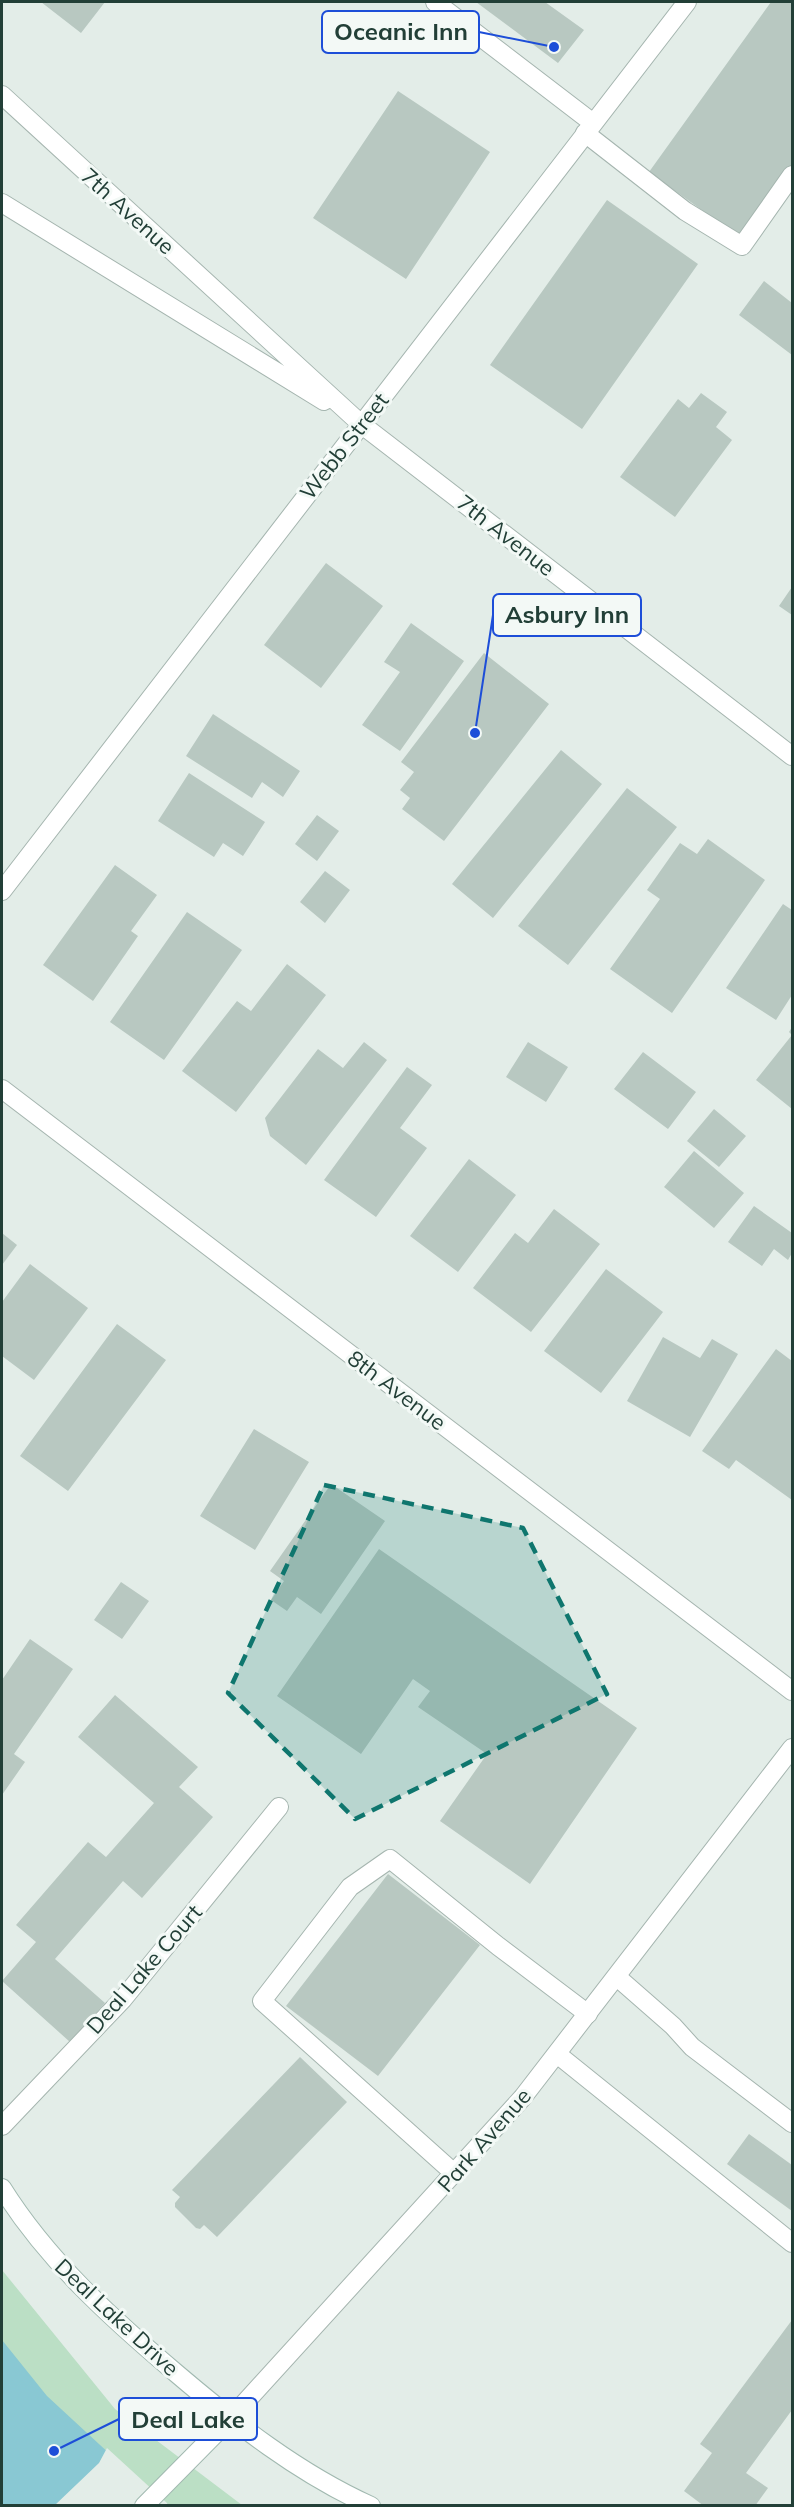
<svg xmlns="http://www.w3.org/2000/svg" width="794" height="2507" font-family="Mulish,sans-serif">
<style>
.green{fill:#bbdfc5}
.water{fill:#89c8d3}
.pier{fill:#e3ede8}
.building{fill:#b8c8c1}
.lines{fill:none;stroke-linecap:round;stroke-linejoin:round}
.lane-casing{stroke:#a5b5af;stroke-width:20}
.street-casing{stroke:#a5b5af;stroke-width:20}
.secondary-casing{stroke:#a1b9b0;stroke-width:20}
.lane{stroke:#fff;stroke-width:18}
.street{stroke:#fff;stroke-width:18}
.secondary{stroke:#fff;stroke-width:18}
.marked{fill:#0f766e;fill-opacity:0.2;stroke:#0f766e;stroke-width:4.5;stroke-dasharray:12 8;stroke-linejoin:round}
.labels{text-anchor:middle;stroke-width:6;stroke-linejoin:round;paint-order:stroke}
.street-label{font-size:22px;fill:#223f37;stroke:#f3f9f6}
.leader{fill:none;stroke:#1d4ed8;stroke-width:2}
.callout-dot{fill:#1d4ed8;stroke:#f3f9f6;stroke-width:2}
.callout{fill:#f3f9f6;stroke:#1d4ed8;stroke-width:2}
.callout-label{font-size:24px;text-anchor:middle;font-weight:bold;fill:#223f37}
</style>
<rect width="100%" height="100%" fill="#e3ede8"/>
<path class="green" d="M2 2270 115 2409 242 2505H2Z"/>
<path class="water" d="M2 2340 47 2396 165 2505H2Z"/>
<path class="pier" d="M107 2448 167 2503 168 2506 55 2505 99 2463Z"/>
<path class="building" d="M41 2H105L81 33Z
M476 2H545L584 30 558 63Z
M771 2H792V168L742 239 649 172Z
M398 91 490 152 406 279 313 218Z
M607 200 698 264 582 429 490 365Z
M764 281 792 303V355L739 315Z
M701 393 727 412 716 427 732 440 675 517 620 477 678 399 689 408Z
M326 563 383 606 321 688 264 645Z
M792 587V615L779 606Z
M411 623 464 661 400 751 362 725 400 672 384 662Z
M484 653 549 704 444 841 402 809 410 798 400 790 414 772 401 762Z
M213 714 300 771 283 797 262 782 252 798 186 756Z
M561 750 602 784 493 918 452 884Z
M189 773 265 822 243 856 223 843 214 857 158 821Z
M627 788 677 827 568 965 518 926Z
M317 815 339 831 317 861 295 844Z
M708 839 765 880 672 1013 610 969 660 899 647 890 680 843 697 854Z
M115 865 157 895 131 931 138 936 93 1001 43 965Z
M325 871 350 890 325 923 300 902Z
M783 904 792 910V995L776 1020 726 988Z
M187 912 242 950 164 1060 110 1022Z
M287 964 326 995 236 1112 182 1071 237 1001 251 1011Z
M792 1027V1109L756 1080 792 1035 789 1032Z
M364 1042 387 1060 306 1165 270 1136 265 1118 318 1049 343 1068Z
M528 1042 568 1067 546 1102 506 1077Z
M643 1052 696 1092 668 1129 614 1089Z
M407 1067 432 1085 400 1128 427 1148 376 1217 324 1180Z
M714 1109 746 1136 719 1167 687 1141Z
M694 1151 744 1193 714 1228 664 1187Z
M469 1159 516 1195 458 1272 410 1236Z
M754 1206 792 1233V1253L788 1260 774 1249 762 1266 728 1242Z
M554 1209 600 1244 531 1332 473 1288 515 1233 528 1243Z
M2 1233 17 1245 2 1265Z
M30 1264 88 1308 34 1380 2 1356V1302Z
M606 1269 663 1312 601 1393 544 1351Z
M117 1324 166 1360 68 1491 20 1456Z
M663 1337 700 1358 712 1339 738 1354 690 1437 627 1401Z
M776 1349 792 1361V1500L736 1460 729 1469 702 1451Z
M254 1429 309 1462 255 1550 200 1516Z
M331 1484 385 1521 321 1614 297 1597 287 1611 271 1600 284 1581 270 1571Z
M379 1549 637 1728 530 1884 440 1821 487 1754 418 1707 430 1691 413 1679 361 1754 277 1696Z
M121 1582 149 1601 122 1639 94 1620Z
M30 1639 73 1669 14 1754 25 1762 2 1795V1680Z
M115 1695 198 1767 179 1787 213 1817 142 1898 123 1881 55 1959 105 2003 70 2042 2 1981 36 1942 16 1925 88 1842 106 1857 154 1803 78 1737Z
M388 1874 480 1945 378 2076 286 2006Z
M300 2057 347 2102 217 2237 204 2225 200 2229 196 2228 175 2207V2203L180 2197 172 2190Z
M749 2134 792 2165V2211L727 2164Z
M792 2320V2410L746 2473 768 2488 755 2506H704L684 2491 712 2453 700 2444Z"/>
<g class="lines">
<defs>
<path id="lane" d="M435 2 593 123
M585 133 685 211 742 246 792 175
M617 1977 673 2026 692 2047 792 2123
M557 2054 792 2243
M2 2126 123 1999 279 1807
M455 2174 262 2001 350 1887 390 1859 498 1946 588 2014"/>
<path id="street" d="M2 95 361 424 792 756
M2 203 324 401
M2 891 687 2
M2 1089 792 1691
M230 2419 523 2097 792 1748"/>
<path id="secondary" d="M2 2188C47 2260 111 2318 176 2373 236 2424 298 2473 371 2506
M144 2506 230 2419"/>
</defs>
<use href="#lane" class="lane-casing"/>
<use href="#street" class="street-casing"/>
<use href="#secondary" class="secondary-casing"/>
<use href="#lane" class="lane"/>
<use href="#street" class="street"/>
<use href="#secondary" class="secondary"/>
</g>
<path class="marked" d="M324 1485 523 1528 607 1694 355 1819 228 1693Z"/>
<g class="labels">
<g class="street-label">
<text transform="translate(128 211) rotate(42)" y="8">7th Avenue</text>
<text transform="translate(344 446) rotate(-52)" y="8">Webb Street</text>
<text transform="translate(506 535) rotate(38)" y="8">7th Avenue</text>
<text transform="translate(397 1390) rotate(37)" y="8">8th Avenue</text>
<text transform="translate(144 1969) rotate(-49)" y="8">Deal Lake Court</text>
<text transform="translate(484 2140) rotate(-49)" y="8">Park Avenue</text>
<text transform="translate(117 2317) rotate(43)" y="8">Deal Lake Drive</text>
</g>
</g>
<path class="leader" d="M554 47L479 32M475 733L493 615M54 2451L119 2419"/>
<g class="callout-dot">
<circle cx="554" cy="47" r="6"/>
<circle cx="475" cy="733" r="6"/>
<circle cx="54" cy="2451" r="6"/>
</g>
<g class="callout">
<rect x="322" y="11" width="157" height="42" rx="6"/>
<rect x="493" y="594" width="148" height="42" rx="6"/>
<rect x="119" y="2398" width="138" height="42" rx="6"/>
</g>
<g class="callout-label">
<text x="401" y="40">Oceanic Inn</text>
<text x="567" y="623">Asbury Inn</text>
<text x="188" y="2428">Deal Lake</text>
</g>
<rect width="794" height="2507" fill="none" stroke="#223f37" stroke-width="6"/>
</svg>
